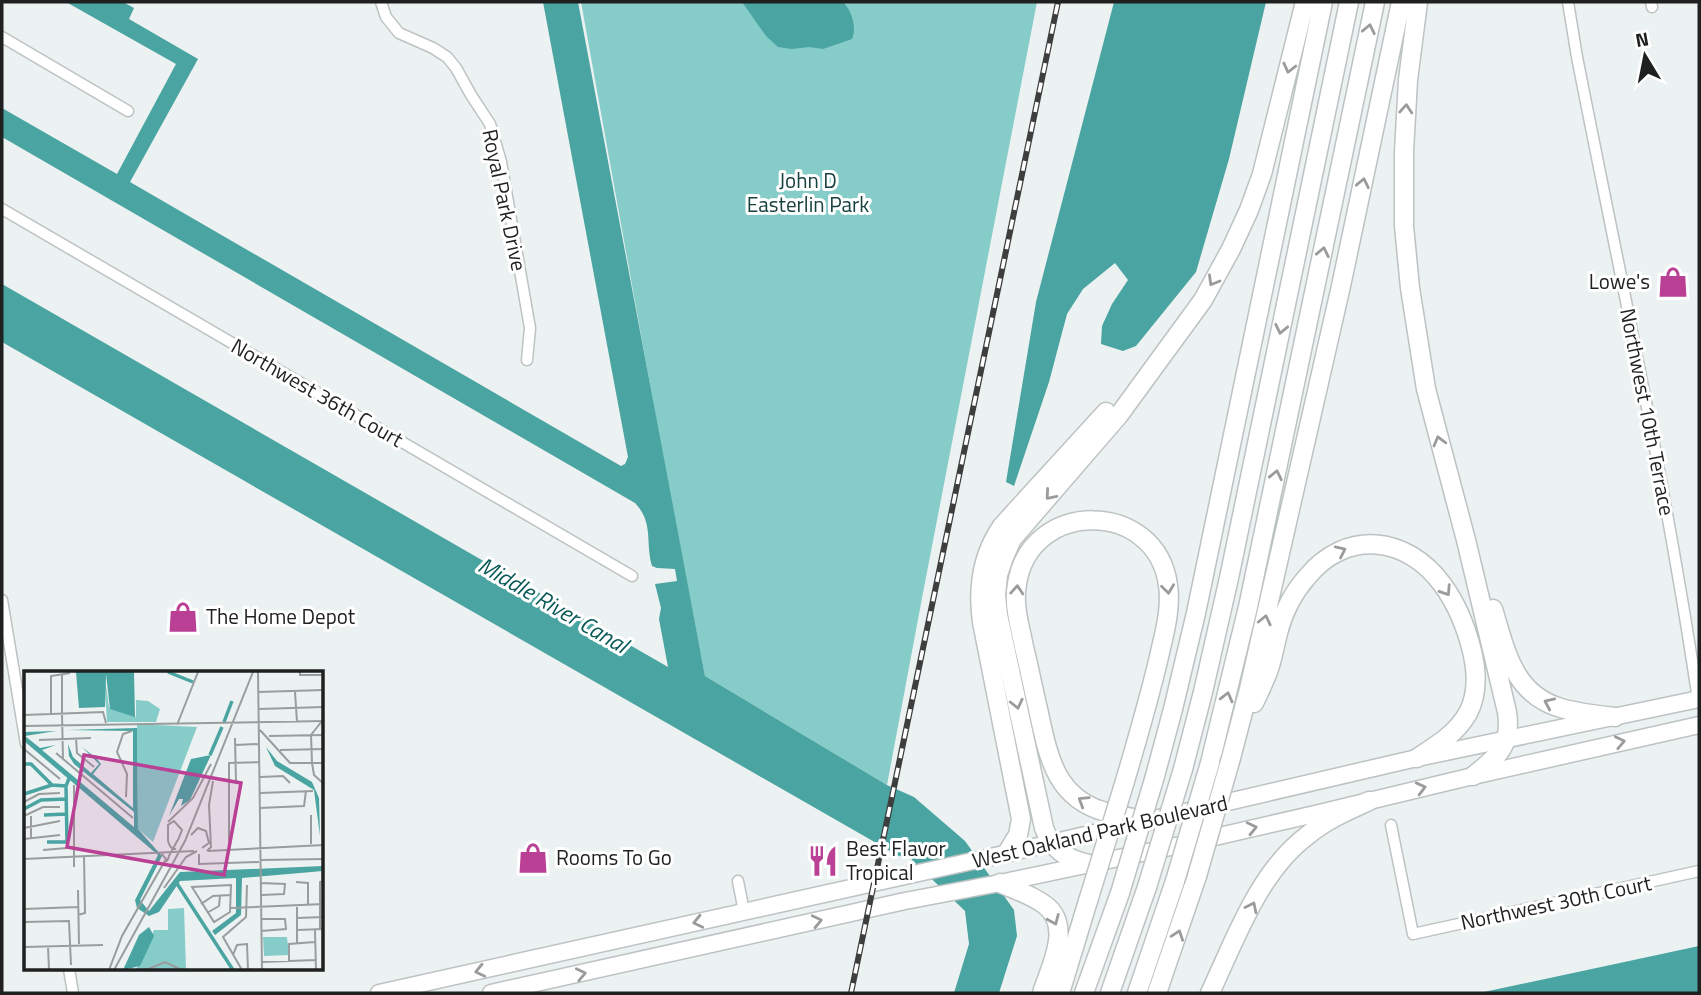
<svg xmlns="http://www.w3.org/2000/svg" width="1701" height="995" font-family="'Titillium Web',sans-serif">
<style>
.green{fill:#86ccc9}
.water{fill:#4aa4a1}
.lines{fill:none;stroke-linecap:round;stroke-linejoin:round}
.minor-casing{stroke:#bdc2c2;stroke-width:13}
.primary-casing{stroke:#bdc2c2;stroke-width:19}
.motorway-casing{stroke:#bdc2c2;stroke-width:21}
.minor{stroke:#fff;stroke-width:10}
.primary{stroke:#fff;stroke-width:16}
.motorway{stroke:#fff;stroke-width:18}
.rail-casing{stroke:#3d3e3e;stroke-width:6}
.rail{stroke:#fff;stroke-width:3.5;stroke-dasharray:10;stroke-linecap:butt}
.motorway-bridge-casing{stroke:#bdc2c2;stroke-width:21;stroke-linecap:butt}
.motorway-bridge{stroke:#fff;stroke-width:18}
.oneway{stroke:#9a9b9b}
.labels{text-anchor:middle;stroke-width:6;stroke-linejoin:round;paint-order:stroke}
.park-label{font-size:21px;fill:#17413f;stroke:#fff}
.street-label{font-size:21px;fill:#1f2020;stroke:#fff}
.poi-label{font-size:21px;fill:#1f2020;stroke:#fff;text-anchor:start}
.water-label{font-size:23px;font-style:italic;fill:#095957;stroke:#fff}
.inset-river{fill:none;stroke:#4aa4a1;stroke-width:3.5}
.inset-road{fill:none;stroke:#9a9d9d;stroke-width:2}
.view{fill:#b94094;fill-opacity:0.15;stroke:#b94094;stroke-width:3.5}
.inset-edge{fill:none;stroke:#1f2020;stroke-width:3.5}
</style>
<rect width="100%" height="100%" fill="#ecf1f1"/>
<path class="green" d="M581 2H1037L922 598 887 785 705 676 663 457Z"/>
<path class="water" d="M66 2H123L134 8 129 19 198 59 130 182 621 466 625 464 628 457 543 2H578L705 676 887 785 914 797 965 841 1014 910 1017 936 999 993H954L969 944 965 911 910 858 899 856 2 342V284L668 667 659 619 661 608 655 584 677 581 675 569 657 568 652 566C645 542 654 523 635 503L2 137V108L117 174 176 64Z
M742 2H843C852 11 857 28 852 39L823 49 809 47 792 49 778 47 766 36Z
M1114 2H1266L1229 159 1196 272 1136 346 1123 351 1101 344 1102 326 1112 304 1128 280 1115 263 1083 289 1067 314 1049 382 1014 486 1006 482 1036 302Z
M1699 946V993H1479Z"/>
<g class="lines">
<defs>
<path id="minor" d="M381 2 386 17 399 33 433 48 447 57 456 68 471 95 490 124 501 162 530 328 527 360
M1568 2 1577 57C1619 271 1666 484 1698 700
M1651 2 1652 7
M2 37 128 111
M2 209 632 576
M2 600 26 744
M1391 825 1413 934 1699 871
M738 881 744 912
M69 969 73 993"/>
<path id="primary" d="M379 993 995 856 1417 758 1699 699
M491 993 905 901 1000 883 1180 845 1315 814 1473 776 1699 725"/>
<path id="motorway" d="M1418 2 1408 80 1404 152V226L1410 288 1426 389 1466 540 1507 712C1512 746 1498 756 1473 776
M1493 609C1506 651 1513 694 1561 708 1578 713 1597 715 1615 717
M1254 703C1259 692 1265 681 1269 669 1273 657 1275 645 1278 633 1283 613 1293 593 1307 577 1346 529 1407 536 1442 584 1457 604 1466 627 1472 651 1477 672 1478 694 1468 713 1456 734 1437 745 1417 758
M1231 758 1249 689 1341 286 1401 2
M1210 763 1248 607 1375 2
M1183 769 1203 692 1229 578 1349 2
M1155 776 1173 709 1196 613 1323 2
M1125 781C1138 737 1151 693 1161 648 1166 627 1171 606 1168 585 1156 499 1030 499 1017 584 1013 605 1020 626 1024 647 1029 667 1033 688 1038 709 1048 754 1054 798 1106 812 1120 816 1134 818 1148 821
M1007 853 1018 835 1021 819 982 622C977 587 982 555 1002 526L1106 412
M1089 864C1068 860 1052 850 1044 828L998 615 996 595 998 575 1004 557 1012 539 1119 415 1203 300 1231 249 1249 210 1262 174 1305 2
M1000 883C1015 890 1032 895 1045 905 1073 926 1050 967 1042 993
M1060 993 1088 901
M1084 993 1120 893
M1110 993 1147 887
M1137 993 1175 881
M1157 993 1197 876
M1210 993C1235 940 1259 871 1308 835 1326 820 1347 811 1369 801"/>
</defs>
<use href="#minor" class="minor-casing"/>
<use href="#primary" class="primary-casing"/>
<use href="#motorway" class="motorway-casing"/>
<use href="#minor" class="minor"/>
<use href="#primary" class="primary"/>
<use href="#motorway" class="motorway"/>
<defs>
<path id="rail" d="M851 993 1058 2"/>
</defs>
<use href="#rail" class="rail-casing"/>
<use href="#rail" class="rail"/>
<defs>
<path id="motorway-bridge" d="M1197 876 1231 758
M1175 881 1210 763
M1147 887 1183 769
M1120 893 1155 776
M1088 901 1125 781"/>
</defs>
<use href="#motorway-bridge" class="motorway-bridge-casing"/>
<use href="#motorway-bridge" class="motorway-bridge"/>
</g>
<defs><path id="oneway-chevron" d="M-2-3.5L2.5 0L-2 3.5" fill="none" stroke-width="1.6" stroke-linecap="round" stroke-linejoin="round" transform="scale(1.75)"/></defs>
<g class="oneway">
<use href="#oneway-chevron" transform="translate(1369 29) rotate(-78)"/>
<use href="#oneway-chevron" transform="translate(1289 68) rotate(104)"/>
<use href="#oneway-chevron" transform="translate(1406 109) rotate(-86)"/>
<use href="#oneway-chevron" transform="translate(1363 183) rotate(-78)"/>
<use href="#oneway-chevron" transform="translate(1323 252) rotate(-78)"/>
<use href="#oneway-chevron" transform="translate(1213 281) rotate(120)"/>
<use href="#oneway-chevron" transform="translate(1281 329) rotate(102)"/>
<use href="#oneway-chevron" transform="translate(1439 441) rotate(-105)"/>
<use href="#oneway-chevron" transform="translate(1276 475) rotate(-78)"/>
<use href="#oneway-chevron" transform="translate(1050 495) rotate(131)"/>
<use href="#oneway-chevron" transform="translate(1341 551) rotate(-25)"/>
<use href="#oneway-chevron" transform="translate(1168 589) rotate(83)"/>
<use href="#oneway-chevron" transform="translate(1017 590) rotate(-86)"/>
<use href="#oneway-chevron" transform="translate(1446 591) rotate(57)"/>
<use href="#oneway-chevron" transform="translate(1265 620) rotate(-77)"/>
<use href="#oneway-chevron" transform="translate(1227 697) rotate(-76)"/>
<use href="#oneway-chevron" transform="translate(1549 703) rotate(-156)"/>
<use href="#oneway-chevron" transform="translate(1017 704) rotate(77)"/>
<use href="#oneway-chevron" transform="translate(1620 742) rotate(-12)"/>
<use href="#oneway-chevron" transform="translate(1421 788) rotate(-14)"/>
<use href="#oneway-chevron" transform="translate(1083 801) rotate(-148)"/>
<use href="#oneway-chevron" transform="translate(1252 828) rotate(-13)"/>
<use href="#oneway-chevron" transform="translate(1252 907) rotate(-64)"/>
<use href="#oneway-chevron" transform="translate(1054 920) rotate(67)"/>
<use href="#oneway-chevron" transform="translate(817 921) rotate(-13)"/>
<use href="#oneway-chevron" transform="translate(698 922) rotate(167)"/>
<use href="#oneway-chevron" transform="translate(1178 935) rotate(-71)"/>
<use href="#oneway-chevron" transform="translate(480 971) rotate(167)"/>
<use href="#oneway-chevron" transform="translate(581 974) rotate(-12)"/>
</g>
<defs>
<symbol id="shop-bare" viewBox="-9 -9 18 18"><path d="M-5-2.5h2.3a2.7 3.5 0 0 1 5.4 0H5L5.5 6h-11ZM-1.5-2.5h3a1.5 2.3 0 0 0-3 0Z" fill="#b94094" stroke="#fff" stroke-width="2.5" paint-order="stroke"/></symbol>
<symbol id="restaurant-bare" viewBox="-9 -9 18 18"><path d="M-5-6h1v4h1v-4h1v4h1v-4h1v5L-1.5 .5V6h-2V.5L-5-1ZM5-6V6H3V1.5H1.5Q1.5-4 5-6Z" fill="#b94094" stroke="#fff" stroke-width="2.5" paint-order="stroke"/></symbol>
</defs>
<g fill-rule="evenodd">
<use href="#shop-bare" x="1651" y="260" width="44" height="44"/>
<use href="#shop-bare" x="161" y="595" width="44" height="44"/>
<use href="#shop-bare" x="511" y="836" width="44" height="44"/>
<use href="#restaurant-bare" x="801" y="839" width="44" height="44"/>
</g>
<g class="labels">
<g class="park-label">
<text x="808" y="188">John D<tspan x="808" dy="24">Easterlin Park</tspan></text>
</g>
<g class="street-label">
<text transform="translate(504 200) rotate(78)" y="7">Royal Park Drive</text>
<text transform="translate(317 393) rotate(30)" y="7">Northwest 36th Court</text>
<text transform="translate(1647 412) rotate(79)" y="7">Northwest 10th Terrace</text>
<text transform="translate(1100 832) rotate(-13)" y="7">West Oakland Park Boulevard</text>
<text transform="translate(1556 903) rotate(-12)" y="7">Northwest 30th Court</text>
</g>
<g class="poi-label">
<text x="1650" y="289" text-anchor="end">Lowe's</text>
<text x="206" y="624">The Home Depot</text>
<text x="846" y="856">Best Flavor<tspan x="846" dy="24">Tropical</tspan></text>
<text x="556" y="865">Rooms To Go</text>
</g>
<g class="water-label">
<text transform="translate(553 605) rotate(30)" y="8">Middle River Canal</text>
</g>
</g>
<g transform="translate(24 671)">
<rect width="299" height="299" fill="#ecf1f1"/>
<path d="M80 1 85 36 110 42 112 47V29L124 30 136 38 132 51H83ZM113 53 173 56 129 171 114 158ZM160 237 162 298 206 299H112L130 259H144V238ZM239 266H263L265 284 240 285Z" fill="#86ccc9"/>
<path d="M52 1H110L111 46 86 38 82 3 81 36 55 37ZM113 57 114 158 138 185 116 229 125 240 156 201 299 195V200L218 207 217 244 191 264 188 260 212 242V207L156 210 135 241 125 245 113 237 111 229 134 184 0 70V61L32 60 1 65 16 77 32 74 18 79 110 156V141L50 93 45 85 44 73 49 86 67 102 75 93 58 76 72 87 77 93 69 103 109 137V60L43 59ZM242 76 253 90 288 111 295 127 296 165 290 119 251 95ZM187 84 166 129 157 135 159 128H155L145 145 167 88ZM125 256 130 265 116 295 99 299 115 264Z" fill="#4aa4a1"/>
<path class="inset-river" d="M144 1 169 11M200 51 208 30M186 84 198 56M0 93H7L28 114 42 115 46 105M0 123 28 114M0 138 17 129 42 128M20 144 43 143M23 171H43L42 115M152 211 209 299"/>
<path class="inset-road" d="M234 1 238 299M276 1V4H300M38 3V42M234 21 300 19M271 21 273 51M235 38 300 36M38 42 39 89M27 43V5L46 2M0 44 79 41 82 52M298 50 287 64 288 92 290 104 300 113M153 54 174 1M0 55 300 50M236 59 266 92H300M245 65 300 64M52 67 53 82 70 96M211 67 212 112M15 69 67 67M211 74 234 73M0 78 36 108M256 79 300 78M32 82 109 147M236 106 259 105 266 112M236 122 289 120M102 126 103 103 93 81 99 63 108 60M0 131 15 123 36 122M236 137 280 135 282 120M0 145 19 136H36M7 145V167M144 151 169 127 187 93M0 157 36 150M167 164 174 157 182 160 185 172 178 177M0 168 36 164M287 173V144M205 176V92L236 91M19 179 43 177M183 180 187 176 185 134 189 110M184 180 300 174M175 183V193L235 191M0 188 170 180M237 189 300 188M142 191 144 188 145 185 151 174 153 170 154 169 158 159 150 150 144 154V170L146 175 148 177 152 178M50 196V114M272 211 284 212V234M237 212 261 213 260 223 238 224M207 214 206 241 190 251 168 216ZM140 217 162 186 173 180M54 219 55 273M177 233 189 225 207 224M273 234V272M207 237 300 233M0 238 54 236M183 242 195 235 196 225M54 244 61 242 60 185M273 247 300 246M0 251 45 250 47 294M296 258V211L300 210M273 259 300 258M291 259 292 299M237 260 262 258 261 248H237M24 275 25 299M0 276 79 274M209 284 213 274 223 273 224 299M265 290V273L291 271M238 291 292 289M85 299 98 265 142 188 137 182M90 299 161 170 229 1M122 299 141 291 158 299M218 299 199 266 222 246 223 214"/>
<path class="view" d="M60 84 217 112 200 204 43 176Z"/>
<rect width="299" height="299" class="inset-edge"/>
</g>
<rect width="1701" height="995" fill="none" stroke="#1f2020" stroke-width="7"/>
<g transform="translate(1645 56) rotate(350)" stroke="#ffffff" stroke-width="5" paint-order="stroke">
<path d="M0-5L12 26L0 18L-12 26Z" fill="#1f2020"/>
<text y="-10" font-size="19" font-weight="bold" text-anchor="middle" fill="#1f2020">N</text>
</g>
</svg>
